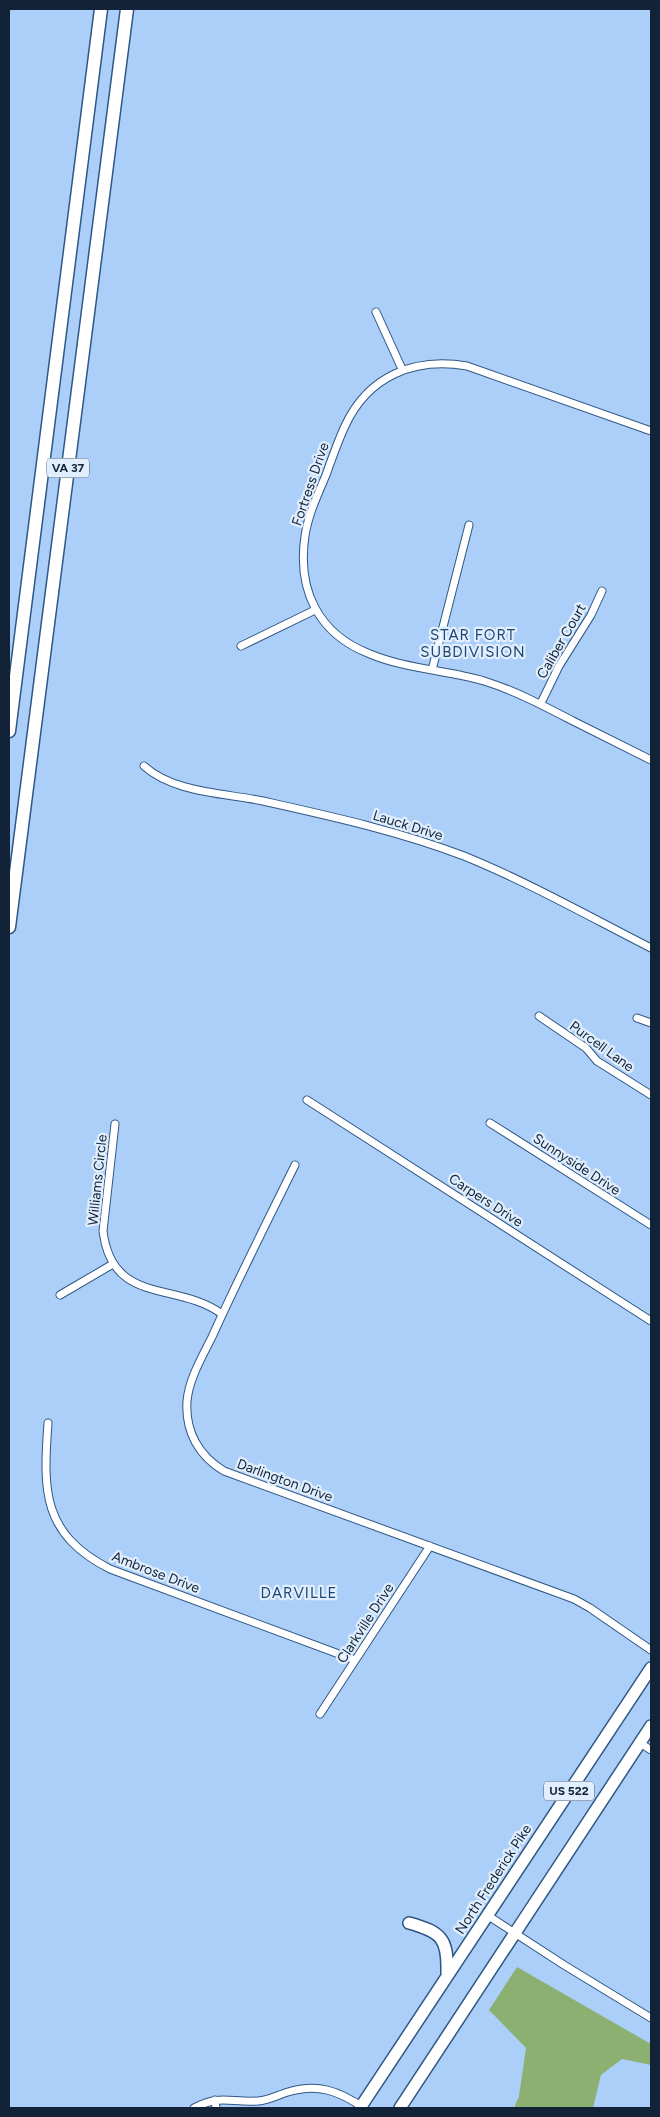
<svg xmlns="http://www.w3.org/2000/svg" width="660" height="2117" font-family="Figtree,sans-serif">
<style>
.green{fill:#8cb072}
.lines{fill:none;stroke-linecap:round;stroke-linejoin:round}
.minor-casing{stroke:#2f5784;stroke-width:9}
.primary-casing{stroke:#2f5784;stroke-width:14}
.motorway-casing{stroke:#2f5784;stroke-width:15}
.minor{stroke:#fff;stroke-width:7}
.primary{stroke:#fff;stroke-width:11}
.motorway{stroke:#fff;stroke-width:12}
.labels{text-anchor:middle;stroke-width:4.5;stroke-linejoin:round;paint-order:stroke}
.shield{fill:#e0eefe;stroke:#506073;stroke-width:1}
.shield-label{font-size:12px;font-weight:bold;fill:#122337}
.street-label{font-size:14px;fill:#122337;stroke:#e0eefe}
.neighbourhood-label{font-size:15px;letter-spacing:1px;fill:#1d4571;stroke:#e0eefe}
</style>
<rect width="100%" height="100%" fill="#accff9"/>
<path class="green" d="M517 1967 651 2044V2065L622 2059 601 2075 593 2108H514L519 2096 526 2048 489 2010Z"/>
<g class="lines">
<defs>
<path id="minor" d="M376 312 402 369
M651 431 467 366C414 357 368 376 345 426 338 441 332 458 326 475 318 494 308 515 305 536 297 590 318 634 370 654 406 669 446 670 484 681 516 691 544 706 573 721 599 734 625 747 651 760
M241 646 315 610
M432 670 469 525
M541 703 559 666 591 615 602 591
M144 766C174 793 224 793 263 801 330 816 399 831 464 856 528 882 590 917 651 948
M539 1016 586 1048 597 1061 651 1095
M637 1018 651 1023
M307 1100 651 1321
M490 1123 651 1225
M115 1124 103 1231C112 1306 177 1281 222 1314
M295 1165C267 1222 238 1279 212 1337 202 1357 189 1379 187 1401 185 1432 199 1456 224 1471L574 1599 590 1608 651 1650
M60 1295 113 1264
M48 1423C43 1491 42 1534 110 1569L355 1660
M320 1714 430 1546
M640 1743 651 1750
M487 1915 564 1965 651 2018
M215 2100 216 2108
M194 2108C220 2094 231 2103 258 2101 269 2100 278 2095 288 2092 318 2083 339 2091 364 2108"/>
<path id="primary" d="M409 1923C442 1932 448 1939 447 1973
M360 2108 651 1668
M400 2108 651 1726"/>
<path id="motorway" d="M9 731 101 9
M9 927 127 9"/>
</defs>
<use href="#minor" class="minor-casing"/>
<use href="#primary" class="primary-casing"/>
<use href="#motorway" class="motorway-casing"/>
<use href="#minor" class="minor"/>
<use href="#primary" class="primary"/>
<use href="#motorway" class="motorway"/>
</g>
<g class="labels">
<g class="shield">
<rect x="47" y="458.5" width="42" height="19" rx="4"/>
<rect x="544" y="1781.5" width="50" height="19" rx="4"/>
</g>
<g class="shield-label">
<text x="68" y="472">VA 37</text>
<text x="569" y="1795">US 522</text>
</g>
<g class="street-label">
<text transform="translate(310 484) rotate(-71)" y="5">Fortress Drive</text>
<text transform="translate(561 641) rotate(-60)" y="5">Caliber Court</text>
<text transform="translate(408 825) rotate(17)" y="5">Lauck Drive</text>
<text transform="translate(602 1046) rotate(36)" y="5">Purcell Lane</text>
<text transform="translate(577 1164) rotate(33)" y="5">Sunnyside Drive</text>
<text transform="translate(97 1180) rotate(-84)" y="5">Williams Circle</text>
<text transform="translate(486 1200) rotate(33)" y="5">Carpers Drive</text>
<text transform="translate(285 1480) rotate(20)" y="5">Darlington Drive</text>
<text transform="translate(156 1572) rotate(21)" y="5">Ambrose Drive</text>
<text transform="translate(365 1623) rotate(-57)" y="5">Clarkville Drive</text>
<text transform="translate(493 1879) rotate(-57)" y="5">North Frederick Pike</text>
</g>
<g class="neighbourhood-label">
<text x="473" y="640">STAR FORT<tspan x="473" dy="17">SUBDIVISION</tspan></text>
<text x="299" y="1598">DARVILLE</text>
</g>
</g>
<rect width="660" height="2117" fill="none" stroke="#122337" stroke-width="20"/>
</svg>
